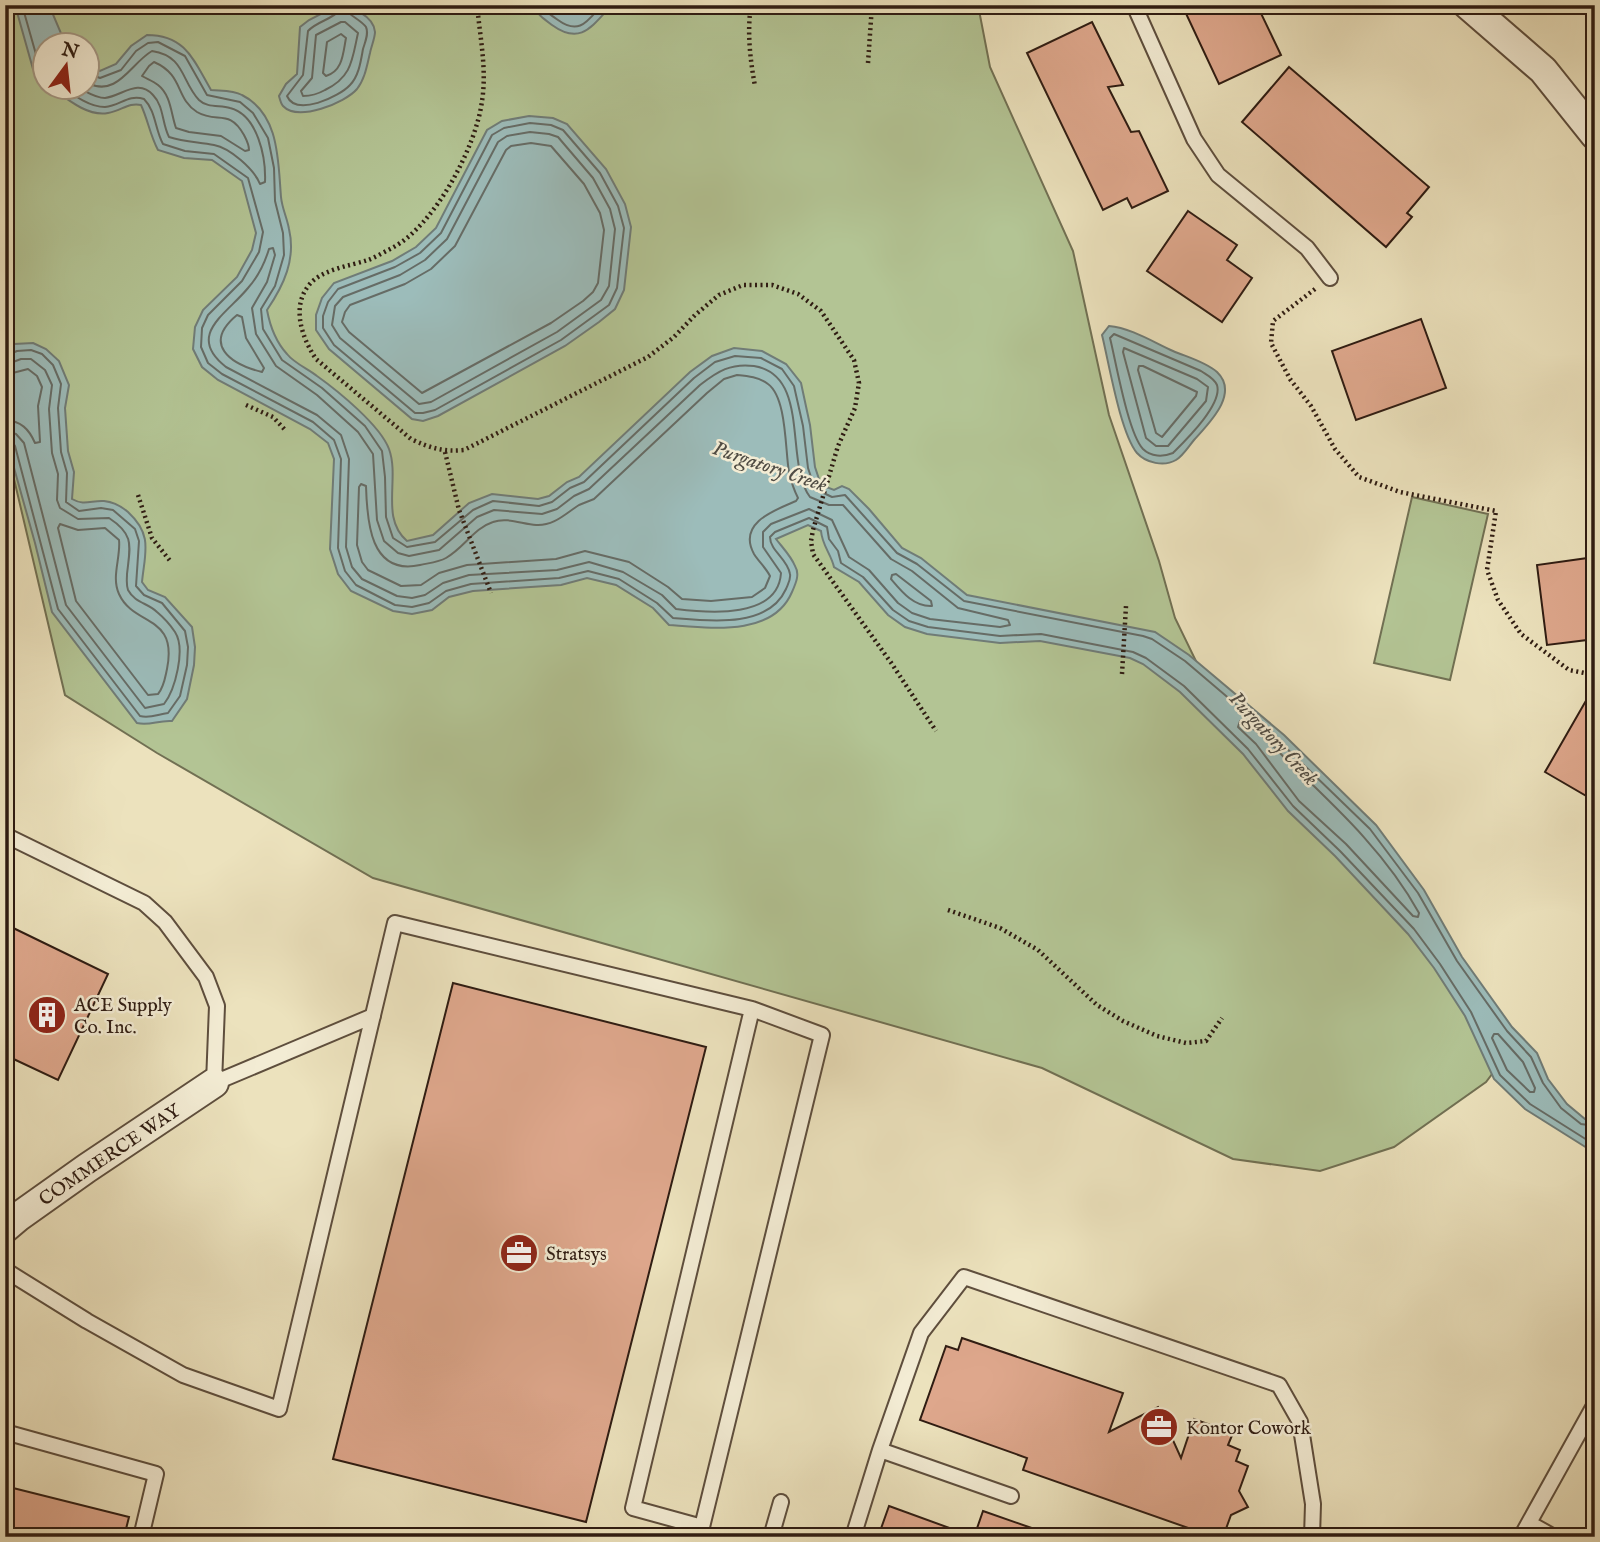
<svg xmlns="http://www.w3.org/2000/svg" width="1600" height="1542" font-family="'IM FELL English',serif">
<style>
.green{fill:#b3c494;stroke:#717053;stroke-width:2;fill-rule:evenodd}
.water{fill:#9cbcba;stroke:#707c77;stroke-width:2}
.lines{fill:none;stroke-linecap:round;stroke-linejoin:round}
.shore{stroke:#666c66;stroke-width:2}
.building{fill:#dea78c;stroke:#2f1c12;stroke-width:2}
.service-casing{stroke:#5e4e3d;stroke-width:18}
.minor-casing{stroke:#5e4e3d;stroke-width:32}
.path{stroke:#2f1c12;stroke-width:4.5;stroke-dasharray:2 3.5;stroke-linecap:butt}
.service{stroke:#f3ecd4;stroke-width:14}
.minor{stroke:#f3ecd4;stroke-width:28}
.labels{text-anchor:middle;stroke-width:5;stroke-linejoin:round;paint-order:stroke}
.poi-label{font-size:19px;fill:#2f1c12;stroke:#f3ecd4;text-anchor:start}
.street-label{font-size:19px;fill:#2f1c12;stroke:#f3ecd4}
.water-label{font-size:21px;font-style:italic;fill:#504c44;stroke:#f3ecd4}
</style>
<rect width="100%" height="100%" fill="#ece2bd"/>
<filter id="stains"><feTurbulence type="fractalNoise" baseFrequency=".00286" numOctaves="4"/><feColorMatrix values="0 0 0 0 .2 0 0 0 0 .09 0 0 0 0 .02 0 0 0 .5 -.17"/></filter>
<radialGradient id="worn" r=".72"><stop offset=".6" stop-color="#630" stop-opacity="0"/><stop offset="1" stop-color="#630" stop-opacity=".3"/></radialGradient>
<path class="green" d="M5 5H978L990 67 1073 251 1109 415 1159 561 1175 618 1209 688 1511 1049 1486 1082 1394 1147 1320 1171 1233 1159 1042 1068 373 878 157 753 65 695 5 441ZM46 46H88V88H46Z
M1412 497 1488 514 1450 680 1374 663Z"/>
<path class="water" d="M15 5H49L66 45 46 46 45 83 33 69Z
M338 5C351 6 374 16 375 32 375 38 371 47 370 53 367 65 365 79 357 89 345 103 298 122 283 106 281 104 280 100 279 96L286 84 297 74 300 27 309 20Z
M532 5H612C592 26 581 46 552 25 544 19 537 14 532 5Z
M147 35C186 35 194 61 211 90 221 91 233 90 242 95 280 114 278 162 281 197 282 208 287 218 289 229 296 259 284 285 267 310 270 326 276 342 287 354 294 363 308 369 317 376 338 391 380 425 389 449 400 479 380 518 407 541L433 535 469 503 492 494 538 499 549 496 567 482 579 477 690 372 712 356 734 348 762 351 786 364 801 383 810 425 815 467 821 485 834 490 842 486 849 489 869 509 902 548 921 558 967 595 1155 632 1189 655 1284 735 1376 825 1424 890 1462 957 1512 1027 1537 1053 1548 1079 1567 1104 1585 1119 1595 1120V1153L1525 1109 1494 1079 1465 1016 1434 968 1408 934 1335 856 1288 811 1243 754 1180 692 1143 664 1130 658 1040 641 1000 643 927 634 905 627 888 615 859 582 834 567C831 554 822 545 821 531L808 525 776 539C782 547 791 556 795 566 800 574 796 583 792 592 773 637 710 628 669 625L653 608 616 585 587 578 561 585 473 591 449 597 432 610 412 614 393 611 351 591 338 574 330 549 334 459 328 443 310 429 218 380 202 367 193 349 195 327 203 310 237 277 252 250 256 233 242 181 212 160 184 158 158 150C150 135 148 120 141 105 129 102 121 111 108 113 88 117 67 99 52 88H88V65L100 71 116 64 131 46Z
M529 116 553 118 567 124 606 169 625 204 631 227 624 290 615 309 599 322 565 346 438 416 423 421 412 419 329 349 316 330V315L322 298 334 283 392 261 416 247 436 228 487 130 502 121Z
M1109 326C1131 328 1153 342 1173 351 1187 357 1206 362 1217 372 1240 394 1208 424 1194 440 1189 446 1183 456 1176 460 1164 467 1146 463 1137 453 1120 432 1109 363 1102 335Z
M33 343 46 349 59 361 69 385 65 408 68 451 74 472 72 499C84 506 92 500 104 501 114 502 121 506 128 512 153 535 145 552 142 582L148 590 165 597 192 627 195 647 194 665 187 699 172 721C158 720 150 726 137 723L52 612 35 543 9 450 5 401V351L14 344Z"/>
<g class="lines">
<path class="shore" d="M22 5 39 65 46 73
M540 5C545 11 552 16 558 20 580 36 588 20 602 5
M341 9H345C350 16 361 20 366 27 369 34 365 42 363 49 361 60 359 76 350 85 339 97 296 117 287 96L303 75 308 31C317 21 332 20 341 9Z
M341 22H345L358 33C352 60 352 77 325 90 318 94 311 96 303 96L301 91 312 78 316 35Z
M341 34 346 38C343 53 343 71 326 76L323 73 327 42Z
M154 62C184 75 175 98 197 112 217 124 229 108 244 135 247 141 249 144 249 150L245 151 221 136 189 132 176 128C171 114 171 95 158 85 153 81 147 79 142 76L149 66Z
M88 73 100 78 121 70 136 51 148 43 158 42 185 56 207 95 240 102 253 113 268 138 274 168 275 201 283 233 284 255 275 286 261 309 263 329 282 360 322 388 365 426 382 451 385 477 386 517 393 538 407 547 435 542 473 510 493 501 539 506 552 502 570 488 584 482 694 378 715 362 735 356 761 358 782 369 794 386 803 426 808 468 815 489 832 497 845 495 897 553 917 564 964 601 1143 636 1152 639 1185 661 1279 741 1370 829 1418 893 1457 961 1507 1031 1531 1057 1543 1083 1561 1108 1581 1124 1595 1126
M64 88C75 96 90 107 105 107 120 106 128 94 144 99 156 111 155 130 163 144L185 151 214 154 248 178 263 232 259 252 242 281 208 315 202 328 201 347 208 363 222 374 313 422 334 440 341 459 338 548 345 571 356 585 395 605 412 607 429 603 446 591 471 584 559 578 588 571 619 579 657 603 673 618C708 621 768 629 786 589 788 584 791 580 790 574 788 559 770 551 770 537L775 532 809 518 827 527 829 539 838 551 841 563 863 577 893 610 909 621 928 627 1000 636 1041 634 1133 652 1146 658 1184 686 1248 749 1293 806 1340 851 1414 929 1440 964 1471 1012 1500 1075 1530 1104 1595 1145
M79 88C87 92 96 98 105 98 122 96 138 78 153 95 164 106 162 124 169 137 184 142 198 142 214 145 230 148 254 169 260 184L265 182C266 158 258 115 230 108 220 105 207 108 199 100 181 81 185 56 152 51 131 63 117 98 88 83
M530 123 551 125 563 130 600 173 618 206 624 228 617 288 609 305 561 340 435 410 423 413H415L334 345 323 328V316L328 302 338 289 395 267 420 253 441 233 492 135 504 128Z
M530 132 549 134 558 137 593 178 610 209 615 229 609 286 601 300 557 332 431 402 419 404 340 338 332 325 335 306 343 297 400 275 425 260 447 239 498 142 507 136Z
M531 143 551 146 584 184 600 213 604 230 598 283 593 292 583 301 551 323 422 393 349 332 342 322 345 312 350 305 405 284 431 269 455 246 506 150 511 146Z
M273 248 275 255 267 282 252 308 256 334 276 366 317 395 358 432 373 454 377 520 384 541 398 553 409 556 439 550 477 517 494 510 542 514 557 509 574 496 589 489 700 385C718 371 731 363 754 366 811 375 784 463 810 497L829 505H843L891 559 912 571 958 608 1008 620 1010 625 1000 627 930 619 912 613 898 603 869 570 849 557 832 520 809 509 771 524 763 532V547L781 573C778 619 709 613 676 609L662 595 623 572 589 562 557 570 469 575 443 583 425 595 412 598 397 596 362 579 352 567 346 547 349 459 341 435 317 415 226 367C185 335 227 314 248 288 257 278 265 262 269 249Z
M237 315 242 317 246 338 264 368 262 372C230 364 202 344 237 315Z
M1114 334 1201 371C1207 375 1214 378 1217 385 1223 404 1186 440 1173 453 1163 457 1151 457 1143 449 1128 433 1116 362 1110 338Z
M1124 348 1197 379 1208 387 1206 401 1168 446H1156L1146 438 1123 352Z
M5 356 17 351 31 350 42 354 53 365 61 384 58 408 61 452 67 473 66 502 79 511 101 508 113 510 135 529 139 541 136 586 144 595 162 603 185 631 188 647 187 665 180 696 168 713C158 714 150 719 140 716L58 609 15 446 12 441 5 440
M5 365 21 359H31L45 370 52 385 49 409 52 453 58 474 57 500 60 508 78 519 109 518C135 535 130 546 127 574 127 579 126 584 128 590 135 603 148 603 157 612 163 617 171 626 175 632 186 649 175 690 164 704L145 708 66 605 24 443 16 434 5 431
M1139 366H1143L1197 392 1196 396 1162 437 1156 433 1138 370Z
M5 375 28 369 37 376 42 387 38 406 40 442 35 443C29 429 21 421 5 420
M737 375C748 376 759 377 768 384 787 398 785 450 789 472 791 481 794 490 798 498L796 501C775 510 737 523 754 554 759 562 766 568 770 576L765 588 752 597 711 601 682 599 668 587 629 562 585 551 556 559 467 565 439 573 421 585 401 586 368 570 362 562 357 545 359 487 361 484 366 486C367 521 370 576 420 565 429 563 439 562 446 558 464 548 474 528 493 522 507 517 522 524 536 525 554 526 565 514 579 505 584 503 589 501 594 499L707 393 724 379Z
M60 524 78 530 105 528 119 540C121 557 111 577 119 594 134 627 178 614 167 669 165 678 164 687 158 694L148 695 76 601 58 528Z
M896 574 931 601 932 606C914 607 902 592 891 579L892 575Z
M1240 721C1260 730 1277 751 1293 766 1340 811 1387 855 1419 913L1418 917 1413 916 1346 844 1299 801 1256 744 1238 727Z
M1494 1034H1498L1523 1062 1535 1088 1534 1092H1530L1507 1070 1492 1038Z"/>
</g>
<path class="building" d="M1182 5H1257L1281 55 1219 84Z
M1092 22 1123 85 1108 87 1131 132 1139 131 1168 191 1132 208 1127 198 1103 210 1027 53Z
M1289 67 1429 187 1407 213 1412 217 1386 247 1242 122Z
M1188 211 1237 245 1227 260 1252 278 1222 322 1147 271Z
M1421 319 1446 388 1356 420 1332 351Z
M1595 557V639L1547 645 1537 565Z
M1595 685V801L1545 772Z
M5 924 108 974 58 1080 5 1055Z
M453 983 706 1047 586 1522 333 1459Z
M962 1338 1123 1393 1109 1432 1158 1407 1181 1458 1194 1419 1233 1433 1228 1445 1240 1450 1236 1461 1248 1466 1239 1491 1248 1507 1231 1515 1223 1537H1214L1023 1470 1027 1458 920 1420 946 1346 958 1350Z
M5 1486 129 1517 124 1537H5Z
M889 1506 966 1534V1537H878Z
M983 1511 1046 1533 1045 1537H974Z"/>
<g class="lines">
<defs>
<path id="service" d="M1134 5 1194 139 1218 175 1307 248 1330 278
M5 835 144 903 165 922 206 977 217 1006 214 1083 373 1016
M5 1270 87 1321 183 1375 279 1409 395 923 752 1009 822 1035 702 1527 633 1508 752 1009
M5 1432 156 1474 141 1537
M880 1450 921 1333 964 1277 1279 1385 1300 1422 1313 1504 1312 1537
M1529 1523 1554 1537
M771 1537 781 1502
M853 1537 880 1450 1011 1496
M1521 1537 1595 1404"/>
<path id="minor" d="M1468 5 1543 70 1595 135
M5 1228 18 1217 87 1168 214 1083"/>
</defs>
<use href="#service" class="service-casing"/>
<use href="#minor" class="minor-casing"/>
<path class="path" d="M140 5 161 11 210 5
M477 5C480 37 487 70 482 101 476 148 434 226 392 248 384 252 376 257 368 260 350 266 322 269 309 285 291 307 302 338 316 359L411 439C430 448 443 452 464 450L648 357 674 337 695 315 719 295 743 285H772L798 294 821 311 854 360 859 383 855 408 838 446 813 530 811 541 813 554 892 664 936 731
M751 5C747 32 750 59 755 86
M868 63 872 5
M1315 289 1273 321 1271 343 1290 379 1311 406 1335 449 1359 477 1400 492 1496 511 1487 570 1498 600 1521 634 1569 670 1595 675
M246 405 273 417 286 431
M445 452 459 510 491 593
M138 495 152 538 171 562
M1122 674 1126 606
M948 910 1000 928 1038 950 1097 1005 1123 1021 1157 1036 1186 1043 1206 1041 1222 1018"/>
<use href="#service" class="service"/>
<use href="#minor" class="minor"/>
</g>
<defs>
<symbol id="building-disc" viewBox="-11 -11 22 22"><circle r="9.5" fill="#8f2418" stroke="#f3ecd4"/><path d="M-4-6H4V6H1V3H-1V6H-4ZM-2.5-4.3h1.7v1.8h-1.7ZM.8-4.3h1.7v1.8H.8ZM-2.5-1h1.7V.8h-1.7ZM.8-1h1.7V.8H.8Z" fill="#fff"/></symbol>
<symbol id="office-disc" viewBox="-11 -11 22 22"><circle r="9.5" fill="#8f2418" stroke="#f3ecd4"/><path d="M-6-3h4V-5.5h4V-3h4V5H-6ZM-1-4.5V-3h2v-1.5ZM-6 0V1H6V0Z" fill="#fff"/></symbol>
</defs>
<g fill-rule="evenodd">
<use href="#building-disc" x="25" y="993" width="44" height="44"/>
<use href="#office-disc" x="497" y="1231" width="44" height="44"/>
<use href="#office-disc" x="1137" y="1405" width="44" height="44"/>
</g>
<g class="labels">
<g class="poi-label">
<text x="74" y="1011">ACE Supply<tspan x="74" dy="22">Co. Inc.</tspan></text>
<text x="546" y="1260">Stratsys</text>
<text x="1186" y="1434">Kontor Cowork</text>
</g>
<g class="street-label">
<text transform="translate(109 1154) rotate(-34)" y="7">COMMERCE WAY</text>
</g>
<g class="water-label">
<text transform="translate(770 466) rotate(19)" y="7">Purgatory Creek</text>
<text transform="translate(1274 738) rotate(47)" y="7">Purgatory Creek</text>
</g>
</g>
<rect width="1600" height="1542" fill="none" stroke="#ece2bd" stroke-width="28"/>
<rect x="7" y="7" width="1586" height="1528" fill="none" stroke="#2f1c12" stroke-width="3.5"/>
<rect x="14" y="14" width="1572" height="1514" fill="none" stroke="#2f1c12" stroke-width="2"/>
<g transform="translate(66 66) rotate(15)"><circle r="33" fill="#f3ecd4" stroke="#a59986" stroke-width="2"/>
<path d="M0-5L12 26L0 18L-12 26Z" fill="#8f2418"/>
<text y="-10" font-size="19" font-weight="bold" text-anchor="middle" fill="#2f1c12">N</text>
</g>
<rect width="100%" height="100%" filter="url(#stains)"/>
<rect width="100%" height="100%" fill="url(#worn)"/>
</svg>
